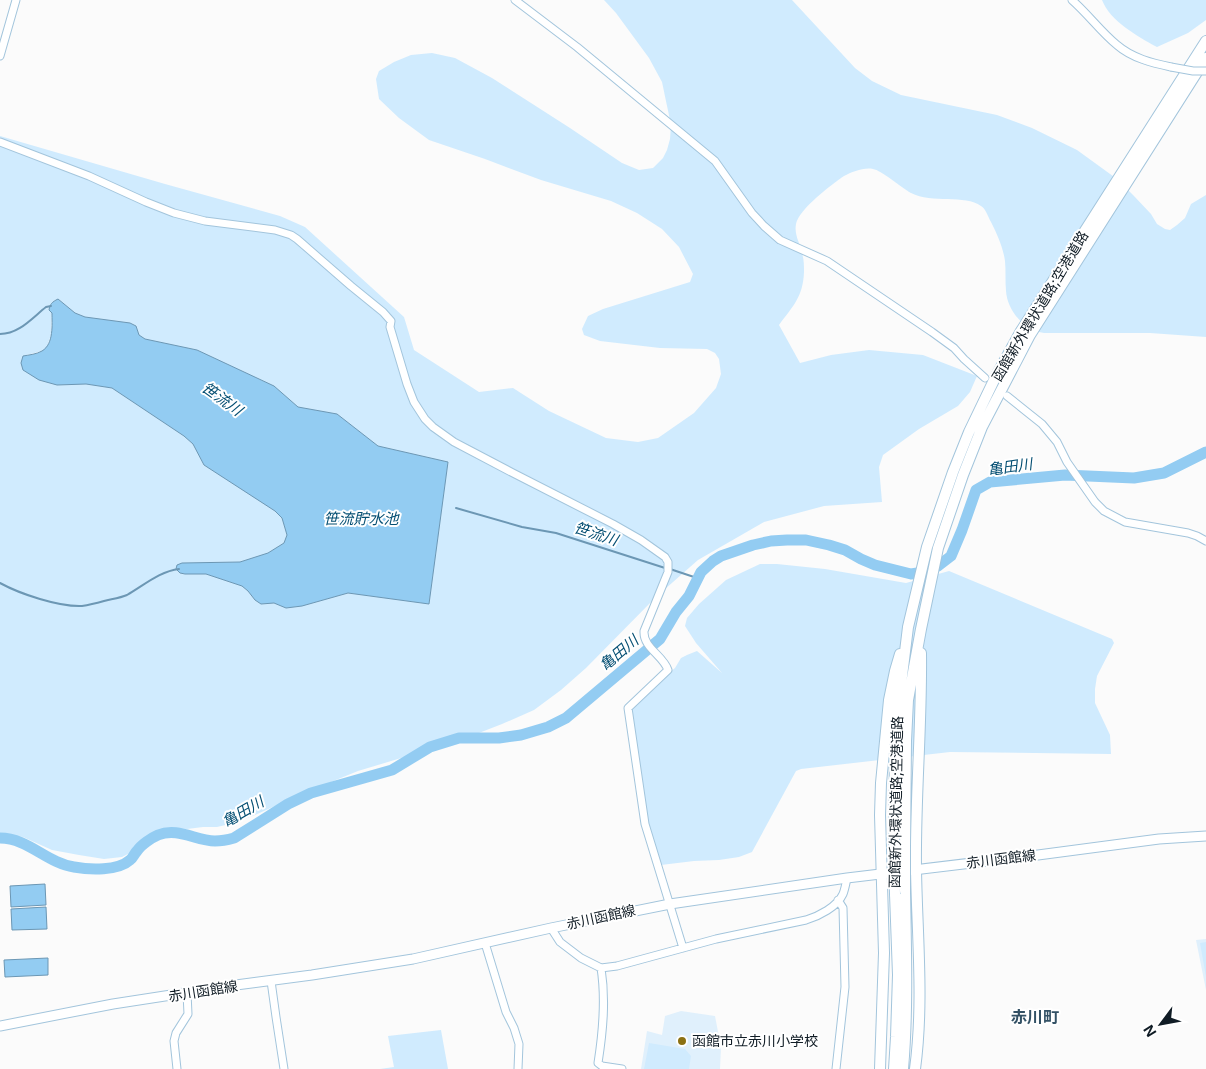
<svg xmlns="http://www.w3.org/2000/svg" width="1206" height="1069" font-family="Inter,'Noto Sans JP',sans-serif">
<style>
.built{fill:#e0f0fc}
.green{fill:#d0ebfe;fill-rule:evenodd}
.water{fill:#93ccf2;stroke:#6c97b4}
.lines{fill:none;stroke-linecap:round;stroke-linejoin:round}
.stream{stroke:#6c97b4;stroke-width:2}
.river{stroke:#93ccf2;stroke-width:11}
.minor-casing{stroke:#a3c5dc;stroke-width:9}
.major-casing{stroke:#a3c5dc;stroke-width:11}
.highway-casing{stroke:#a3c5dc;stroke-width:12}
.minor{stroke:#fff;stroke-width:7}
.major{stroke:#fff;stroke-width:9}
.highway{stroke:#fff;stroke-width:10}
.minor-bridge-casing{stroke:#a3c5dc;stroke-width:9;stroke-linecap:butt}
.highway-bridge-casing{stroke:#a3c5dc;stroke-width:12;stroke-linecap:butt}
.minor-bridge{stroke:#fff;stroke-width:7}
.highway-bridge{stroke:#fff;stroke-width:10}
.poi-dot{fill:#8b7113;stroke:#fff;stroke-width:2}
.labels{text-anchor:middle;stroke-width:4;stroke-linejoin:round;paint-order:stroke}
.street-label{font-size:14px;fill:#101c25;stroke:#fff}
.poi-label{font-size:14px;fill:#101c25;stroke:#fff;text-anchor:start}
.water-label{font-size:15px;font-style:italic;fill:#054f73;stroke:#fff}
.quarter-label{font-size:16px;font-weight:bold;fill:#335165;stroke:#fff}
</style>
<rect width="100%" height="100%" fill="#fbfbfb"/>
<path class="built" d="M1206 939V990L1196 940Z
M681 1011 715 1016 721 1047 720 1069H641L647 1031 662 1035 665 1016Z"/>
<path class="green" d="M604 0H792L855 68 872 81 901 95 997 115 1032 128 1077 150 1117 179 1134 196 1151 214 1157 224 1165 229 1170 230 1177 225 1185 218 1191 204 1206 195V337L1150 333H1044C1039 332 1034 331 1030 328 1017 321 1007 306 1006 291 1005 281 1006 271 1005 261 1003 247 997 234 991 222 988 217 986 209 981 206 965 194 932 204 911 193 902 188 881 170 873 169 864 167 852 172 844 176 831 185 799 209 796 224 794 235 800 243 802 253 804 259 804 266 804 272 803 297 793 306 779 325L800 363 831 355 869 350 923 355 977 376 970 392 958 406 919 429 883 455 879 467 882 502 824 506 764 522 698 560 656 597 586 668 561 690 534 710 502 724 461 740 358 771 304 793 255 815 234 823 217 827H203L179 830 163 836 122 857 104 859 79 855 52 850 23 837 0 834V136L165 184 280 216 305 227 404 317 414 350 479 392 513 388 549 411 606 438 638 442 658 438 694 413 716 388 721 374 719 359 715 353 707 349 660 348 600 341 584 335 582 329 588 316 603 309 690 282 693 274 679 247 662 229 637 213 611 201 541 180 485 159 429 140 399 118 379 99 376 79 379 71 394 62 411 55 432 53 455 58 492 78 570 128 622 163 639 170 653 168 663 158 667 150 670 139 671 125 662 82 649 58 616 13ZM58 299 75 313 85 317 130 323 136 326 139 335 145 339 197 350 274 386 298 407 337 414 378 446 448 462 429 604 348 593 302 606 286 608 274 603 261 604 255 600 248 591 242 586 206 574H185L180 573 182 563 240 562 268 553 284 543 287 535 282 518 276 511 204 465 193 444 184 436 112 388 86 384 57 385 23 356 42 351 47 347 51 335 52 313Z
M1102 0H1206V20L1188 33 1157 47C1137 36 1110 21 1102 0Z
M760 564H777L825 569 906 583 949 571 1112 639 1114 643 1097 676 1095 689V703L1110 735 1111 754 950 752 801 769 796 771 752 852 739 857 719 860 694 861 661 865 648 825 632 709 664 677 675 668 681 658 687 655 697 651 722 673 696 643 685 626 687 618 699 604 726 580Z
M1206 942V977L1200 943Z
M441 1030 448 1069H380L394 1067 388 1036Z
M649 1043 685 1049 691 1056 689 1069H644Z"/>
<path class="water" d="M58 299 75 313 85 317 130 323 136 326 139 335 145 339 197 350 274 386 298 407 337 414 378 446 448 462 429 604 348 593 302 606 286 608 274 603 261 604 255 600 248 591 242 586 206 574H185L180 573 176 569 177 565 182 563 240 562 268 553 284 543 287 535 282 518 275 511 204 465 193 444 184 436 112 388 86 384 57 385 39 380 23 370 21 363 23 356C29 355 37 354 42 351 54 344 52 324 52 313L49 310C50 304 52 302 58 299Z
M45 884 46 905 11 907 10 886Z
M46 907 47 929 12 930 11 909Z
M48 958V975L5 977 4 960Z"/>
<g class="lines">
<path class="stream" d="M0 334C19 334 32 318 46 307L51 306
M456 508 522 527 556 533 665 568
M670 569 697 578
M0 583C20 594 59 607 82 606 89 605 97 603 104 601 112 599 120 598 127 595 143 586 160 571 179 569"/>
<path class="river" d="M0 838C28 838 47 863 74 867 90 870 118 871 130 860 133 858 134 854 137 851 141 845 151 838 158 835 178 827 196 841 215 841 222 841 227 840 234 838L288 804 311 793 392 770 430 747 459 738H499L521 735 548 727 566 718 660 639 676 612 689 596 701 572 713 561 721 556 753 545 771 541 787 540H806L829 545 845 550 861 559 875 565 911 574 924 572 938 566 951 556 962 530 976 490 990 482 1065 475 1134 478 1164 473 1206 452"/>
<defs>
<path id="minor" d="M515 0 577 47 715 161 752 213 764 226 780 240 827 261 932 332 954 348 964 359 985 378
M1072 0C1088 14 1101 32 1117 45 1132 58 1152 63 1171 67
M0 56 16 0
M0 142 89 176 146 202 174 213 205 221 275 230 291 235 297 239 351 286 383 312 391 321 390 327 407 384 414 402 425 419 433 427 454 442 513 473 613 524 641 540 665 557 668 562V572L644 631C643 648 663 655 668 670L628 708 645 824 683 948
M1007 396 1042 424 1057 442 1067 462 1095 502 1104 511 1125 522 1188 533 1197 536 1206 541
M551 928 560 942 581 958 601 968 617 966 716 939 806 920C819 916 837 907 843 894 845 889 846 883 847 878
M485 943 506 1012 514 1028 519 1044 518 1069
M601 968C606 1000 603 1031 598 1063L602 1066 622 1069
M271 981 276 1017 284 1069
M177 1069 174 1041 176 1033 188 1014 187 993
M836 1069 845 987 843 908 838 900"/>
<path id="major" d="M0 1026 113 1004 236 985 312 975 413 959 551 928 670 904 847 878 1038 855 1159 839 1206 836"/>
<path id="highway" d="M905 850 906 741 908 700 921 629 938 548 963 475 982 427 1030 335 1206 58
M894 855 895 744 898 709 908 627 927 547 953 472 969 432 995 378 1021 331 1206 41
M880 1069 884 953 880 815 881 783 889 700 895 671 900 654
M894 1069 896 1037 898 975 895 894
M903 1069C908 1010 906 950 905 891
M915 1069C924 1002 917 935 916 869 915 797 922 725 921 653"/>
</defs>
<use href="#minor" class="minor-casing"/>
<use href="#major" class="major-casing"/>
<use href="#highway" class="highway-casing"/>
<use href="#minor" class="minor"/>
<use href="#major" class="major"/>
<use href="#highway" class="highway"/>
<defs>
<path id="minor-bridge" d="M1171 67 1193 71H1206"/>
<path id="highway-bridge" d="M905 850V891
M894 855 895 894"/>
</defs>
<use href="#minor-bridge" class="minor-bridge-casing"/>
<use href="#highway-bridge" class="highway-bridge-casing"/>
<use href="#minor-bridge" class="minor-bridge"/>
<use href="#highway-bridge" class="highway-bridge"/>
</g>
<circle class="poi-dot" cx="682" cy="1041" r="5"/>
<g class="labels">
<g class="street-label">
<text transform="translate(1040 306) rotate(-59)" y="5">函館新外環状道路;空港道路</text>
<text transform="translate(896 802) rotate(-89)" y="5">函館新外環状道路;空港道路</text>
<text transform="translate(1001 859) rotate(-7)" y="5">赤川函館線</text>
<text transform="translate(601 917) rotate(-12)" y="5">赤川函館線</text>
<text transform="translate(203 991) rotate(-9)" y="5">赤川函館線</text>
</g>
<g class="poi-label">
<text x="692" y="1046">函館市立赤川小学校</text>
</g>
<g class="water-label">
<text transform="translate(222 399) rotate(36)" y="5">笹流川</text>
<text transform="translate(1010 467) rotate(-8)" y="5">亀田川</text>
<text x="361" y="524">笹流貯水池</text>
<text transform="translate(596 534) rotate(18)" y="5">笹流川</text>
<text transform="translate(619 653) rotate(-40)" y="5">亀田川</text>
<text transform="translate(243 812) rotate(-30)" y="5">亀田川</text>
</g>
<g class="quarter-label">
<text x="1035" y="1023">赤川町</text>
</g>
</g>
<g transform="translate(1161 1024) rotate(238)" stroke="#ffffff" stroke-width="4" paint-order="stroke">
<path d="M0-4L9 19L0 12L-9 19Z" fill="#101c25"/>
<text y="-8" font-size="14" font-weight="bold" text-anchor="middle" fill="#101c25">N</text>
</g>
</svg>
